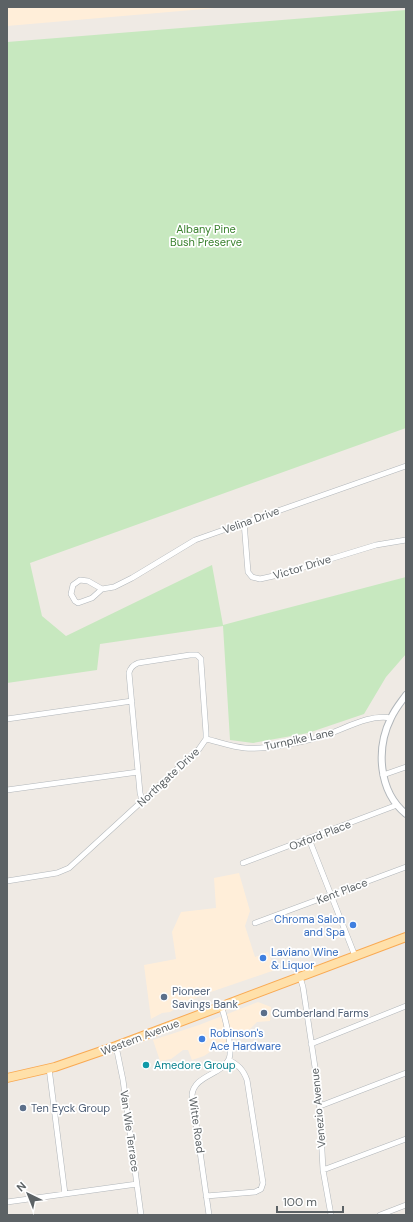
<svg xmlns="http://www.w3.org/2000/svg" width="413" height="1222" font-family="'DM Sans',sans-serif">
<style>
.commercial{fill:#ffeed9}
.green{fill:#c7e8bf}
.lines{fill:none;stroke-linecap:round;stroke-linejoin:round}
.minor-casing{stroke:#b1b6ba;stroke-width:6}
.tertiary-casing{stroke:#b1b6ba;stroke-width:8}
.primary-casing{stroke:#f9a952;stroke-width:10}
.minor{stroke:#fff;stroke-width:5}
.tertiary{stroke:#fff;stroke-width:6}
.primary{stroke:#ffe0a9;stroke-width:8}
.shop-dot{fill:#3f7fe0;stroke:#fff;stroke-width:1.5}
.service-dot{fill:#5c6f8a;stroke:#fff;stroke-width:1.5}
.culture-dot{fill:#0f9aa8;stroke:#fff;stroke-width:1.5}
.labels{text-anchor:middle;stroke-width:3.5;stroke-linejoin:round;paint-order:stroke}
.park-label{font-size:11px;fill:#3b822f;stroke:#fff}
.street-label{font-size:11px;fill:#5c6265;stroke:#fff}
.shop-label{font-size:11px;fill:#366cbe;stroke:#fff;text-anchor:start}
.service-label{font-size:11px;fill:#4e5e75;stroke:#fff;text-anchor:start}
.culture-label{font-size:11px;fill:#0d838f;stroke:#fff;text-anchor:start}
</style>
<rect width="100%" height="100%" fill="#efeae4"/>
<path class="commercial" d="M7 7H227L7 26Z
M239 873 250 911 245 926 255 957 268 952 275 970 202 995 184 1004 170 1012 162 1013 151 1019 144 965 176 959 172 932 181 912 216 908 214 878Z
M258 1002 271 1007 270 1021 257 1022 248 1031 219 1046 204 1056 192 1060 188 1050H183L171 1059 160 1061 153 1040 199 1025Z"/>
<path class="green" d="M406 10V428L30 563 42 616 66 636 212 565 223 625 406 577V654L386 677 364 714 308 733 253 743 230 740 223 626 100 644 97 670 7 683V42Z"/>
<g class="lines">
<defs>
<path id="minor" d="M244 522 248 572 252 577 260 579 278 575 376 545 406 540
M80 580 88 581 102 589 92 598 78 603 75 601 71 594 73 585Z
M102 589 114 587 132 578 195 540 406 466
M7 719 132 701
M206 739C219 742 232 747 245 748 263 750 305 742 323 736 345 729 368 714 391 718
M383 775 406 767
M7 790 138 772
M309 839 355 956
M243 863 397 805
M7 881 57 873 69 868 199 749 206 739V733L201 662V659L197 655H190L138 663C133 665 130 668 129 673L140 793 142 800
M255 923 406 867
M300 977 303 987 319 1094 323 1170 331 1215
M311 1044 406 1006
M116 1046 123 1080 141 1215
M49 1068 65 1194
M320 1106 406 1073
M323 1170 406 1139
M206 1196 255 1192 261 1189 263 1183 247 1080C243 1069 238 1065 229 1060
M7 1202 137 1184
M209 1215 192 1095C194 1075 222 1075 229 1059 233 1050 225 1016 221 1006
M380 1215 406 1205"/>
<path id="tertiary" d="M406 695C401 702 395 709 391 718 376 748 378 791 406 814"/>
<path id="primary" d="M7 1078 55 1067 116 1046 406 937"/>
</defs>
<use href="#minor" class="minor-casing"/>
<use href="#tertiary" class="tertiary-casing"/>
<use href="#primary" class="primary-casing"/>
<use href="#minor" class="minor"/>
<use href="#tertiary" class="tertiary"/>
<use href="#primary" class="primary"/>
</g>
<g class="shop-dot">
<circle cx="353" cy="925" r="4"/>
<circle cx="263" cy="958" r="4"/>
<circle cx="202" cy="1039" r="4"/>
</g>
<g class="service-dot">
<circle cx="164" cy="997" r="4"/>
<circle cx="264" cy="1013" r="4"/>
<circle cx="23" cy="1108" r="4"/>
</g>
<circle class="culture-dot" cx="146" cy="1065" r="4"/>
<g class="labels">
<g class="park-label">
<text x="206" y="233">Albany Pine<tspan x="206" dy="13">Bush Preserve</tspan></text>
</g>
<g class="street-label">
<text transform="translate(251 520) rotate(-20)" y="4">Velina Drive</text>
<text transform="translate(302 567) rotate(-17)" y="4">Victor Drive</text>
<text transform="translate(299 739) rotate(-12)" y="4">Turnpike Lane</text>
<text transform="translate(168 777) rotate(-43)" y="4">Northgate Drive</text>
<text transform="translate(320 835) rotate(-21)" y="4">Oxford Place</text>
<text transform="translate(342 891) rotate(-21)" y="4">Kent Place</text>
<text transform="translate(140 1037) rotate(-21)" y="4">Western Avenue</text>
<text transform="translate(318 1108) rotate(-95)" y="4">Venezio Avenue</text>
<text transform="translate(197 1125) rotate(82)" y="4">Witte Road</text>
<text transform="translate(130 1131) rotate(82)" y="4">Van Wie Terrace</text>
</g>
<g class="shop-label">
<text x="345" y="923" text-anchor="end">Chroma Salon<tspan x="345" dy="13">and Spa</tspan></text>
<text x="271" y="956">Laviano Wine<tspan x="271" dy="13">&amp; Liquor</tspan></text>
<text x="210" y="1037">Robinson's<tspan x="210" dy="13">Ace Hardware</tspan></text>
</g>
<g class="service-label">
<text x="172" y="995">Pioneer<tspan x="172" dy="13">Savings Bank</tspan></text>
<text x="272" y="1017">Cumberland Farms</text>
<text x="31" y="1112">Ten Eyck Group</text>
</g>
<g class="culture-label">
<text x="154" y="1069">Amedore Group</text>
</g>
</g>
<rect width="413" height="1222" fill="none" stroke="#5c6265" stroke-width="16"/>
<g transform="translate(28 1194) rotate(317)" stroke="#ffffff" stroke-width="3" paint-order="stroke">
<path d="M0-3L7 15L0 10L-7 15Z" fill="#5c6265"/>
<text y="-6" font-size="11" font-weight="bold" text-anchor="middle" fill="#5c6265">N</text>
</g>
<path d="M277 1206v6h66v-6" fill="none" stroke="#5c6265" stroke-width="2"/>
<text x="283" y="1206" font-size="12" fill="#5c6265" stroke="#ffffff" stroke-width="3" paint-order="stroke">100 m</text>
</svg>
